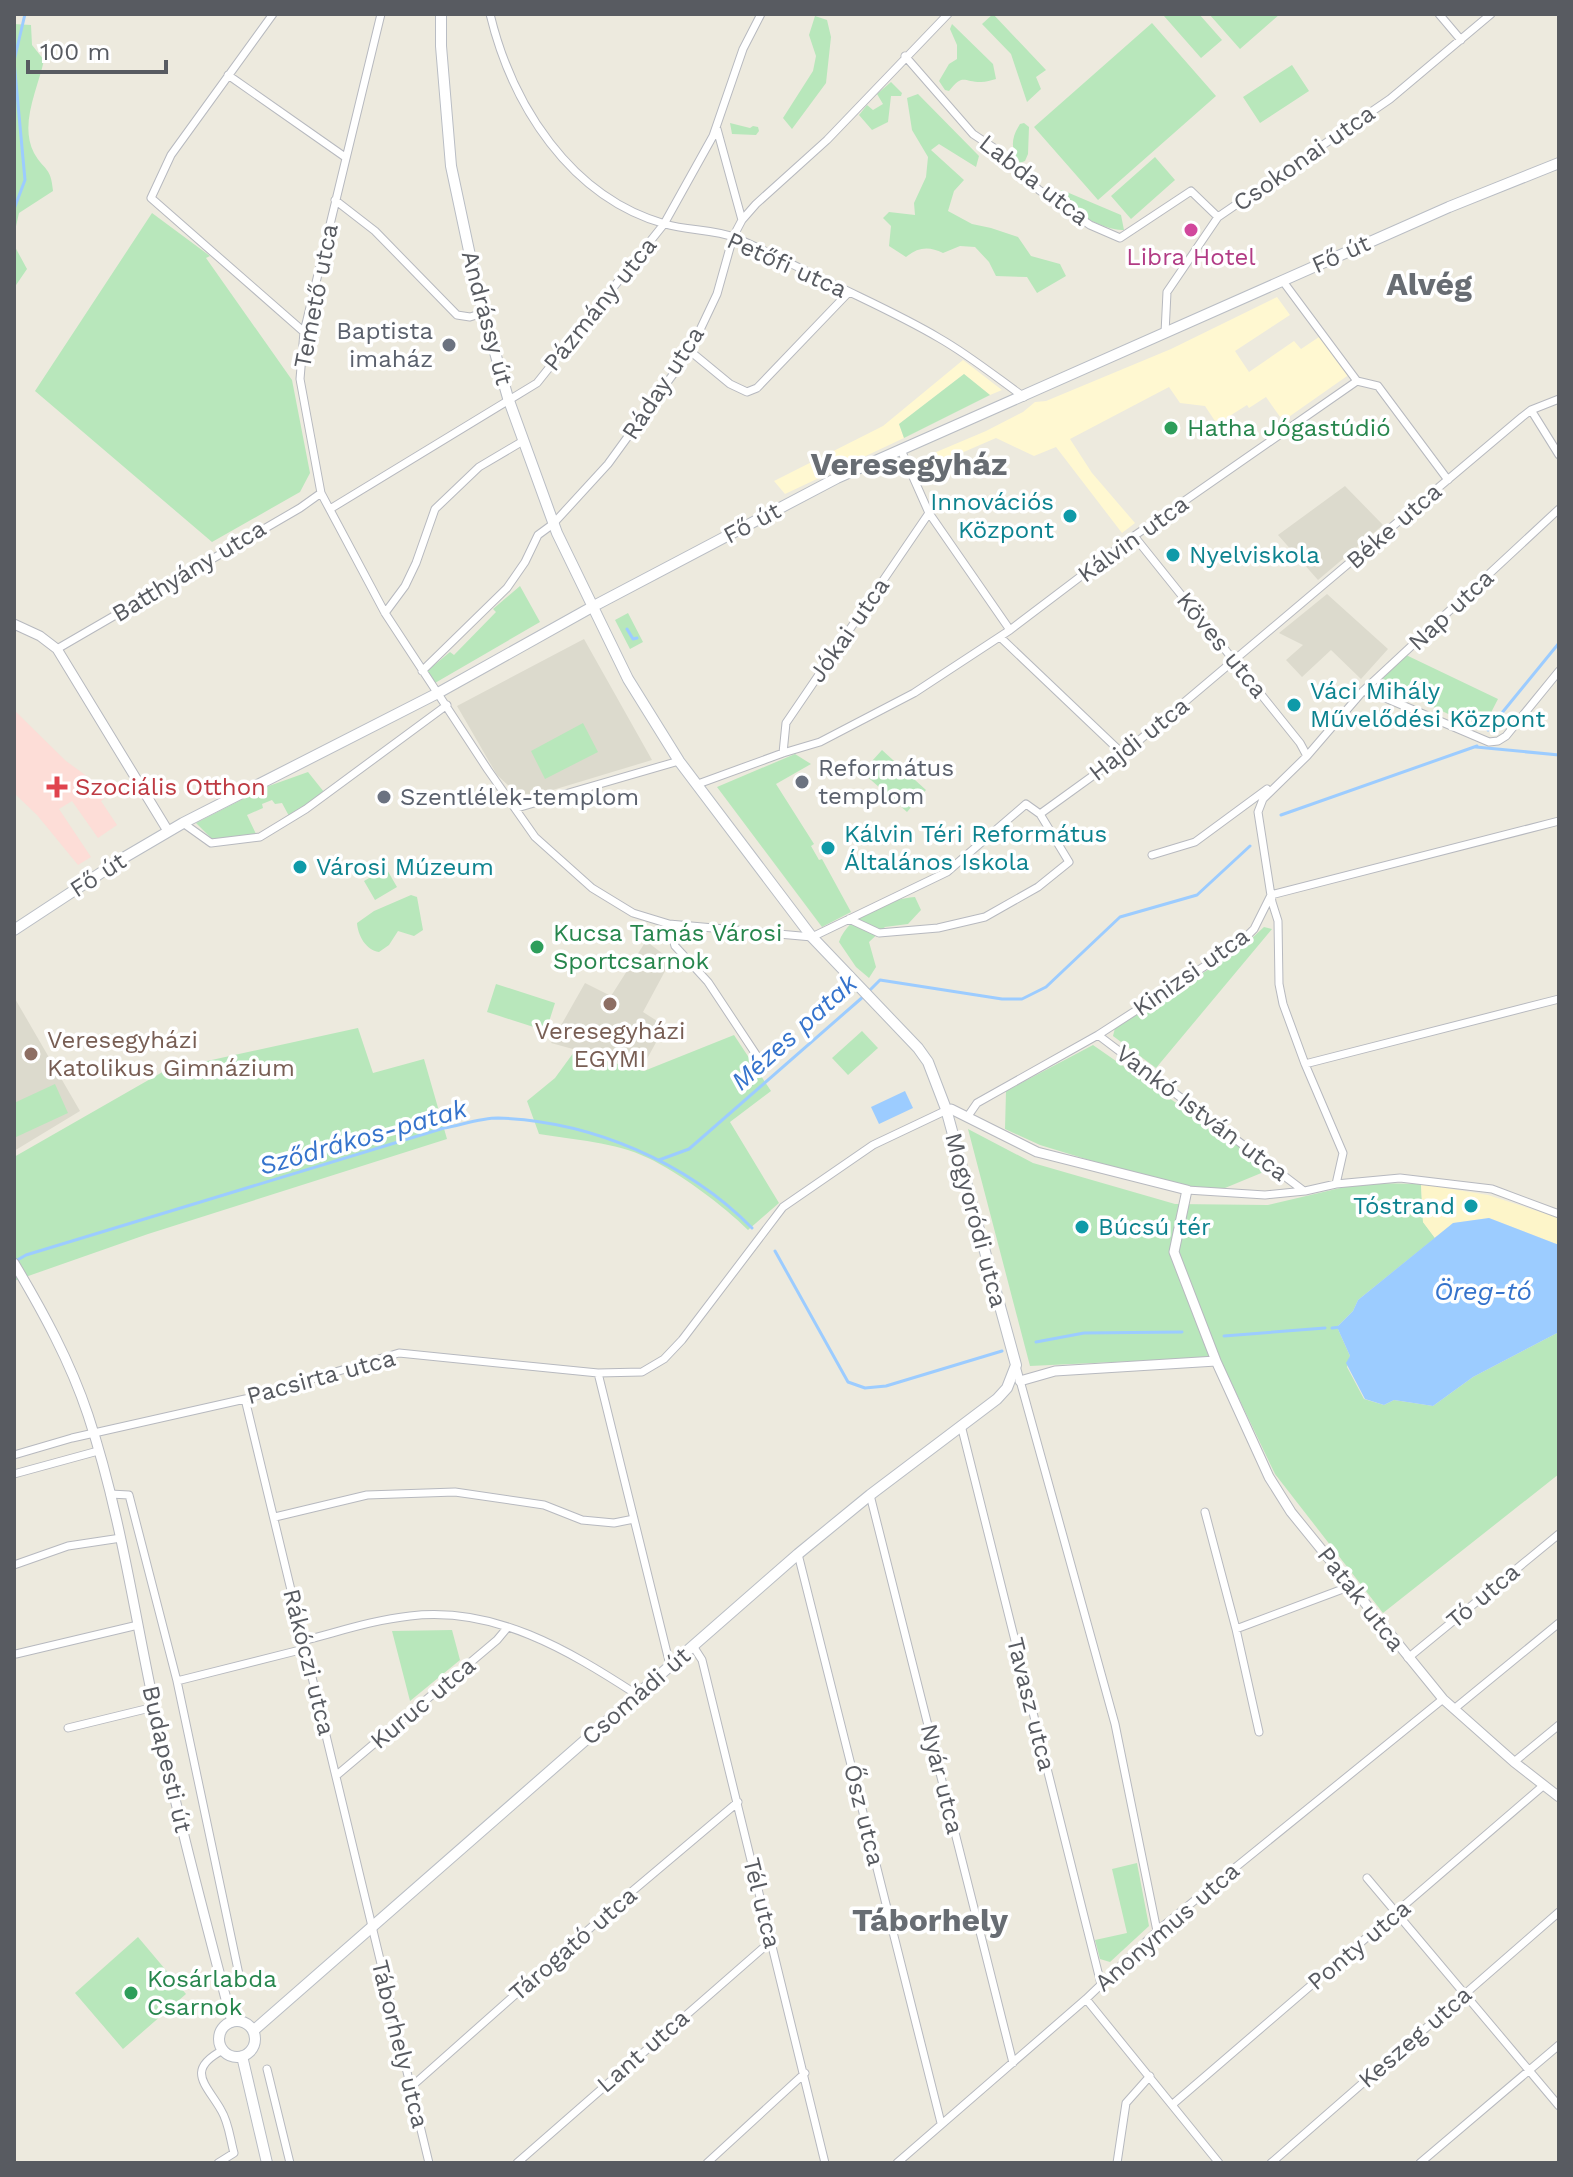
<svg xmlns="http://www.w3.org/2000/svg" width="1573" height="2177" font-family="'Work Sans',sans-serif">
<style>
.commercial{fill:#fff8d1}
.education{fill:#dcdacd}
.medical{fill:#fdddd7}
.green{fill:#b8e7bb}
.sand{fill:#fdf5c9}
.water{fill:#9cccff}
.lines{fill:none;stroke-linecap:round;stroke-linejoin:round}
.stream{stroke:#9cccff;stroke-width:3}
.minor-casing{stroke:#b7b9bf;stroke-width:9}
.tertiary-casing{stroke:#b7b9bf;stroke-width:11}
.secondary-casing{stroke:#b9bdc4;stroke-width:12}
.minor{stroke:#fff;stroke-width:7}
.tertiary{stroke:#fff;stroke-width:9}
.secondary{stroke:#fff;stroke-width:10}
.hotel-dot{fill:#d1479c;stroke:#fff;stroke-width:3}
.worship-dot{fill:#6b7280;stroke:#fff;stroke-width:3}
.leisure-dot{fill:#2e9e5b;stroke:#fff;stroke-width:3}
.culture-dot{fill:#0f9aa8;stroke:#fff;stroke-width:3}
.health-dot{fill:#e0444e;stroke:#fff;stroke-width:3}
.education-dot{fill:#8d6e63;stroke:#fff;stroke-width:3}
.labels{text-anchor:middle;stroke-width:7;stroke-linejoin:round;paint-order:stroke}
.street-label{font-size:24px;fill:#585b61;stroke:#fff}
.hotel-label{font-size:24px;fill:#b23c85;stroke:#fff}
.worship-label{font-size:24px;fill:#5b616d;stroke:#fff;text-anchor:start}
.leisure-label{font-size:24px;fill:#27864d;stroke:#fff;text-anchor:start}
.culture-label{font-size:24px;fill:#0d838f;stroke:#fff;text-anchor:start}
.health-label{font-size:24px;fill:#be3a42;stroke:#fff;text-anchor:start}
.education-label{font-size:24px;fill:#785e54;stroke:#fff}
.water-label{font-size:26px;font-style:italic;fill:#3573cc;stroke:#fff}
.district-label{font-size:32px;font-weight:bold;fill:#686d73;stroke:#fff}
</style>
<rect width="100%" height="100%" fill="#edeade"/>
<path class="commercial" d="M1277 297 1290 315 1235 351 1249 372 1294 341 1301 349 1322 335 1350 374 1283 421 1266 397 1249 408 1247 405 1217 424 1205 406 1180 403 1169 387 1070 439 1092 473 1135 523 1122 533 1056 447 1034 456 996 438 920 471 915 461 986 431 1023 412 1035 402 1046 401 1171 349Z
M963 360 1002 390 990 395 964 374 899 424 904 438 785 494 774 481 883 426Z"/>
<path class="education" d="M1345 486 1383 525 1318 580 1278 535Z
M1327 594 1388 649 1361 679 1331 650 1302 677 1286 660 1303 645 1279 633Z
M584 639 652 760 523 799 497 775 457 706Z
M646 941 671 960 643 1012 665 1026 642 1068 551 1043 585 983 611 996Z
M14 997 80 1111 14 1151Z"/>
<path class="medical" d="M14 710 66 761 99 785 107 796 101 801 117 825 98 838 72 801 59 809 91 857 78 865 37 815 14 793Z"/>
<path class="green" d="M993 14 1046 70 1036 77 1041 89 1027 102 1011 54 982 24Z
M1166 14H1199L1222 40 1201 58 1164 16Z
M1209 14H1280L1240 49Z
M815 16 827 20 831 37 826 83 792 129 783 118 813 71 816 56 809 35Z
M1152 23 1216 96 1098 200 1034 127Z
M14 24 31 25 32 45 44 60C38 89 19 124 34 153 44 171 51 166 53 191L19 213 14 235Z
M952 24 993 64 996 79C991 80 986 82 981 82 963 82 963 73 949 91L945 90 939 81 949 64 957 59V45L950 29Z
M1292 65 1309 91 1260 123 1243 97Z
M891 82 902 93 901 96H891L888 122 872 130 859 115 867 105 873 110 883 104 877 94Z
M918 94 979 156 976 167 939 144 931 150 964 180 954 191 948 211 972 224 991 228 1018 237 1031 256 1060 264 1066 276 1037 293 1027 277 996 276 989 262 975 247 960 246 943 253C929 246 918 247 906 257L889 246 891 226 883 218 889 212 915 215 914 203 926 177 928 157 912 130 907 98Z
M730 123 750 128 753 126 758 127 759 131 756 135 732 134Z
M1024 123 1029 127 1028 154 1025 161 1020 163C1010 149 1011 138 1020 124Z
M1155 157 1175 180 1131 219 1111 196Z
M1062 190 1121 215 1124 230C1103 231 1069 210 1057 194Z
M152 213 210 256 206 258 292 380 310 473 300 492 212 542 35 391Z
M14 245 27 269 14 288Z
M964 374 990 395 904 438 899 424Z
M520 586 540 622 435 683 427 671 450 652 454 655 496 612 493 609Z
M628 613 643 642 630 649 615 620Z
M1406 655 1498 699 1482 730 1385 684 1383 678Z
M583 723 598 752 545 779 531 751Z
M882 750 926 790 907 812 862 772Z
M795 754 811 764 776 784 814 844 811 846 819 860 822 859 851 912 822 927 717 787Z
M308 772 324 792 289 816 282 803 275 804 272 800 262 804 263 808 247 815 256 834 212 839 196 823 266 787Z
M386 868 397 887 375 900 364 881Z
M411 895 417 897 423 930 414 936 398 931 389 945 379 952C366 950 358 936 357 923L374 911Z
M915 897 921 910 908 924 885 927 869 942 876 967 869 978 856 967 839 942C848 915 888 899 915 897Z
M1264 927 1272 929 1156 1068 1113 1036 1115 1028 1238 951Z
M496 984 555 1003 546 1031 487 1012Z
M358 1028 373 1073 424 1059 447 1139 148 1234 14 1281V1157L166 1070Z
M862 1031 878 1048 848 1075 832 1058Z
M734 1035 771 1091 730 1122 779 1203 748 1230C724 1206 678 1172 648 1158 615 1142 574 1140 539 1134L527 1101 555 1078 574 1052 644 1071Z
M1093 1045 1271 1169 1225 1188 1187 1190 1040 1145 1005 1129 1006 1091Z
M55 1084 68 1113 14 1138V1103Z
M968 1129 1033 1163 1175 1204 1268 1205 1353 1185 1372 1183 1421 1184 1423 1222 1435 1238 1358 1300 1353 1311 1337 1327 1350 1356 1347 1367 1364 1399 1384 1405 1394 1400 1433 1406 1473 1377 1559 1332V1474L1383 1613 1275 1474 1219 1357 1030 1366Z
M452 1630 460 1660 410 1701 392 1631Z
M1137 1863 1149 1926 1110 1962 1100 1959 1095 1940 1127 1933 1112 1869Z
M138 1937 186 1994 123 2049 75 1993Z"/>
<path class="sand" d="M1421 1184 1488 1195 1559 1218V1245L1489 1218 1454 1223 1435 1238 1423 1222Z"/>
<path class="water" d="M905 1091 913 1108 879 1124 871 1107Z
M1489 1218 1559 1245V1332L1473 1377 1433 1406 1394 1400 1384 1405 1365 1399 1346 1363 1350 1356 1337 1327 1353 1311 1358 1300 1453 1223Z"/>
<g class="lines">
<path class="stream" d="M14 61 25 180 14 209
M14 61 25 14
M627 629 633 639 637 638
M1488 730 1559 643
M1476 747 1559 755
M1281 815 1477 746
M869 991 880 980 1002 999H1022L1046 987 1120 917 1197 895 1250 846
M659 1160 689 1149 864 996
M775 1251 848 1382 865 1388 886 1386 1002 1351
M14 1262 26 1255 444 1128C461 1125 481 1118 498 1118 591 1121 687 1162 752 1228
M1332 1328 1341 1327
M1224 1336 1325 1328
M1036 1342 1084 1333 1182 1332"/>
<defs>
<path id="minor" d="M273 14 171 155 151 198 304 332
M381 14 304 332 300 379 321 493 385 613 488 770 535 837 592 888 633 913 669 924 812 937 947 872 1026 804 1040 814 1069 862 1038 887 985 917 938 928 879 933 849 919
M490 14C512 105 570 197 665 224 688 231 714 229 736 238 766 251 795 266 825 280 863 299 902 316 939 338 969 355 996 377 1024 397
M1439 14 1461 40
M905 56 973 134 997 150 1039 190 1090 225 1120 238 1191 191 1218 217
M228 75 345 157
M717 129 742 220
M335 200 375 231 457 315 470 317 483 313
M1282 280 1357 381
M1165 333 1167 292 1218 217 1390 99 1491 14
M690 351 730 384 747 392 757 388 849 292
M1531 410 1559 455
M901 450 929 513 1010 630
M330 509 537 383 664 224 713 136 743 49 761 14
M1134 536 1300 743 1307 756
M385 613 405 586 416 563 435 509 479 467 523 441
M1000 637 1123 754
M57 649 300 508 321 493
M422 671 507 588 525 562 538 535 553 524 608 464 690 351 717 294 733 237 742 220 756 204 827 140 948 14
M1363 691 1376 694 1489 742 1498 741 1506 736 1559 671
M783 753 786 723 929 513
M698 784 783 753 820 742 914 693 1010 630 1134 536 1357 381 1378 386 1448 480
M517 808 679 761
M1040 814 1123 754 1522 417 1531 410 1559 399
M183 823 211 843 260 837 306 809 447 705
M1152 855 1195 842 1267 789
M1271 895 1559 821
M669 924 675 946 708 982 765 1068
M1098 1035 1304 1191
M1305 1064 1559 999
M968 1116 977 1103 1098 1035 1239 944 1254 929 1270 897
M1336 1184 1343 1153 1305 1064 1283 1004 1279 984 1278 921 1272 902 1258 812 1263 799 1307 756 1363 691 1559 509
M1187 1190 1265 1195 1305 1191 1336 1184 1400 1178 1492 1189 1559 1214
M1016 1366 1115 1724 1157 1931
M598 1373 670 1665
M245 1399 429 2163
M961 1425 1101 1984
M14 1455 72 1438 245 1399 399 1353 598 1373 642 1372 664 1359 682 1340 783 1207 873 1145 949 1109
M14 1474 98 1451
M110 1494 129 1495 177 1681 241 1984
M870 1495 1013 2063
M1205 1512 1236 1629 1259 1732
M275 1517 367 1495 455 1492 544 1505 582 1520 614 1523 634 1519
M798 1554 941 2123
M14 1565 68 1546 121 1538
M1236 1629 1351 1586
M302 1641C338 1632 373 1620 410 1616 495 1606 568 1650 636 1694
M693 1646 702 1660 825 2163
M16 1654 138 1625
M1408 1658 1559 1534
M177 1681 304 1649
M1454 1709 1559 1623
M68 1728 154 1707
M1514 1762 1559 1725
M337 1775 497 1640 507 1628
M1367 1878 1559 2106
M1086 1999 1219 2163
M267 2069 290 2163
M411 2087 623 1899 738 1802
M1173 2104 1544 1785
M218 2163 234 2153C230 2139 229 2123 221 2110 206 2084 185 2070 223 2050
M517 2163 771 1941
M707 2163 805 2073
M897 2163 1086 1999 1157 1931 1443 1699
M1117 2163 1126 2103 1150 2076
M1271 2163 1559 1912
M1420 2163 1559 2045"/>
<path id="tertiary" d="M14 624 40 636 57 649 168 831
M951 1109 1037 1152 1187 1190 1174 1252 1216 1361 1269 1477 1291 1512 1443 1699 1514 1762 1559 1797
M14 1263C43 1312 70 1361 88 1415 120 1511 134 1612 155 1710 177 1815 205 1918 232 2022
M1020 1381 1055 1371 1216 1361"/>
<path id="secondary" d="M14 930 125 857 183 823 438 693 592 607 837 478 1449 207 1559 163
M219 2039a18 18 0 1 1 36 0a18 18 0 1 1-36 0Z
M253 2031 798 1554 870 1495 997 1399 1007 1388 1016 1365 946 1109 928 1062 918 1048 812 937 679 761 628 679 557 533 508 398 478 293 451 166 441 46V14
M242 2056 267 2163"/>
</defs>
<use href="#minor" class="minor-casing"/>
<use href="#tertiary" class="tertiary-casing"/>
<use href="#secondary" class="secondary-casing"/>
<use href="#minor" class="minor"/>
<use href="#tertiary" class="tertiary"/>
<use href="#secondary" class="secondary"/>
</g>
<circle class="hotel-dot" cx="1191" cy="230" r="8"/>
<g class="worship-dot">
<circle cx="449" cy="345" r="8"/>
<circle cx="802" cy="782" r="8"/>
<circle cx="384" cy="797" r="8"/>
</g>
<g class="leisure-dot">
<circle cx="1171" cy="428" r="8"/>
<circle cx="537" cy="947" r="8"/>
<circle cx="131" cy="1993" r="8"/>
</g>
<g class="culture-dot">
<circle cx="1070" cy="516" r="8"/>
<circle cx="1173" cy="555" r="8"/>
<circle cx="1294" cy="705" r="8"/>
<circle cx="828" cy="848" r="8"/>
<circle cx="300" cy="867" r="8"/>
<circle cx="1471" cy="1206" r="8"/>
<circle cx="1082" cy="1227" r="8"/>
</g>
<path class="health-dot" d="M53 775h8v8h8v8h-8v8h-8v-8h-8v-8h8z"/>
<g class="education-dot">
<circle cx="610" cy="1004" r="8"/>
<circle cx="31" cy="1054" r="8"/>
</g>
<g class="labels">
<g class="street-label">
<text transform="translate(1304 158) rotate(-35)" y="8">Csokonai utca</text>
<text transform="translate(1034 180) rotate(38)" y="8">Labda utca</text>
<text transform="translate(1341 254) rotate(-24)" y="8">Fő út</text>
<text transform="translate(787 265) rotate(24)" y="8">Petőfi utca</text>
<text transform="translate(316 296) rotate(-79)" y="8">Temető utca</text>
<text transform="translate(600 304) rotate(-51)" y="8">Pázmány utca</text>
<text transform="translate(487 318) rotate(75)" y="8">Andrássy út</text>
<text transform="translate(663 383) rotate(-57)" y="8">Ráday utca</text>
<text transform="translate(752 523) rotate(-28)" y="8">Fő út</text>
<text transform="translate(1394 526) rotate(-41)" y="8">Béke utca</text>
<text transform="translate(1133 539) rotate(-36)" y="8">Kálvin utca</text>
<text transform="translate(189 571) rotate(-31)" y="8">Batthyány utca</text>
<text transform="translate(1451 610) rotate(-43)" y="8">Nap utca</text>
<text transform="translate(849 630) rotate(-55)" y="8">Jókai utca</text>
<text transform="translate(1222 645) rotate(51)" y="8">Köves utca</text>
<text transform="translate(1139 739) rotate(-38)" y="8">Hajdi utca</text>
<text transform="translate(98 875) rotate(-33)" y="8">Fő út</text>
<text transform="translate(1191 972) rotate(-35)" y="8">Kinizsi utca</text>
<text transform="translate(1202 1113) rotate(37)" y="8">Vankó István utca</text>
<text transform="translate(976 1220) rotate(75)" y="8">Mogyoródi utca</text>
<text transform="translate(321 1377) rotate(-15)" y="8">Pacsirta utca</text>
<text transform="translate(1483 1596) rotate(-40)" y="8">Tó utca</text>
<text transform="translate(1361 1599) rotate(52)" y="8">Patak utca</text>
<text transform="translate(309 1662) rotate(76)" y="8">Rákóczi utca</text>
<text transform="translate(636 1696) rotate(-41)" y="8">Csomádi út</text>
<text transform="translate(423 1703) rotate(-40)" y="8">Kuruc utca</text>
<text transform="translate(1031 1704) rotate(76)" y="8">Tavasz utca</text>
<text transform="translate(167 1759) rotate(77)" y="8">Budapesti út</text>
<text transform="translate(942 1779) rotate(76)" y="8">Nyár utca</text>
<text transform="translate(864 1815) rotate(76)" y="8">Ősz utca</text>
<text transform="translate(762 1903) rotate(76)" y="8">Tél utca</text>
<text transform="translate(1167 1927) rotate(-41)" y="8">Anonymus utca</text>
<text transform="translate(573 1944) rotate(-41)" y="8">Tárogató utca</text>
<text transform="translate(1359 1945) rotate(-40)" y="8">Ponty utca</text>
<text transform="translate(1415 2037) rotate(-41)" y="8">Keszeg utca</text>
<text transform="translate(400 2044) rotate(76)" y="8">Táborhely utca</text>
<text transform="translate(643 2051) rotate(-41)" y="8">Lant utca</text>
</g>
<g class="hotel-label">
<text x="1191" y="265">Libra Hotel</text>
</g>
<g class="worship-label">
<text x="433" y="339" text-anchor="end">Baptista<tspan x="433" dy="28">imaház</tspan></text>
<text x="818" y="776">Református<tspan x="818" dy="28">templom</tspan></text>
<text x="400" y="805">Szentlélek-templom</text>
</g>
<g class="leisure-label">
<text x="1187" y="436">Hatha Jógastúdió</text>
<text x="553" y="941">Kucsa Tamás Városi<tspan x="553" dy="28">Sportcsarnok</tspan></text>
<text x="147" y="1987">Kosárlabda<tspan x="147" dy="28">Csarnok</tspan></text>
</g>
<g class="culture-label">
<text x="1054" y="510" text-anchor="end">Innovációs<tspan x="1054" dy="28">Központ</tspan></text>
<text x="1189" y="563">Nyelviskola</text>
<text x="1310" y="699">Váci Mihály<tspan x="1310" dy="28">Művelődési Központ</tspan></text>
<text x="844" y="842">Kálvin Téri Református<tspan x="844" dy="28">Általános Iskola</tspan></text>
<text x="316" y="875">Városi Múzeum</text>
<text x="1455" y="1214" text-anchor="end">Tóstrand</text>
<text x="1098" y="1235">Búcsú tér</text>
</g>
<g class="health-label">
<text x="75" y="795">Szociális Otthon</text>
</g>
<g class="education-label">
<text x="610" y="1039">Veresegyházi<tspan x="610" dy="28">EGYMI</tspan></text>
<text x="47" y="1048" text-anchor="start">Veresegyházi<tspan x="47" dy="28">Katolikus Gimnázium</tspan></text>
</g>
<g class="water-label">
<text transform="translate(794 1032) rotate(-42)" y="9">Mézes patak</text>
<text transform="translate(363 1137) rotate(-16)" y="9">Sződrákos-patak</text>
<text x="1483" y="1300">Öreg-tó</text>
</g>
<g class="district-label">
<text x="1429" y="295">Alvég</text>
<text x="909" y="475">Veresegyház</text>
<text x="930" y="1931">Táborhely</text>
</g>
</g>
<rect width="1573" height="2177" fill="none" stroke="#585b61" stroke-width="32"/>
<path d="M28 60v12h138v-12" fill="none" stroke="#585b61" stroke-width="4"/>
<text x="40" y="60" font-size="24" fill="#585b61" stroke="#ffffff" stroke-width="6" paint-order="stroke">100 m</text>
</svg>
